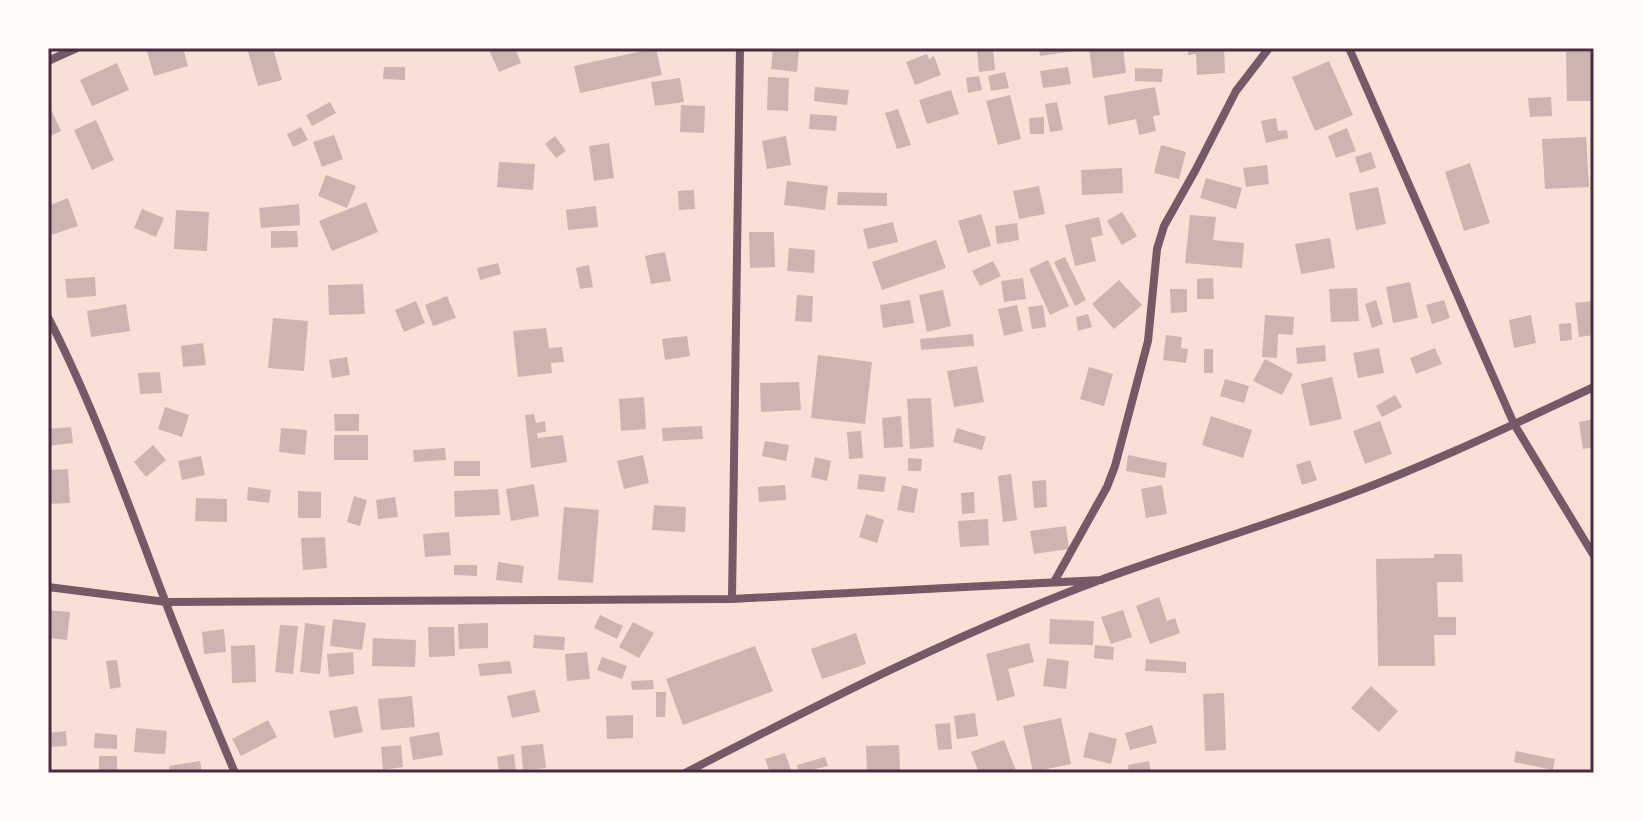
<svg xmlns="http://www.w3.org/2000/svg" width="1642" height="821" font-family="'Fira Sans Condensed',sans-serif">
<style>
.building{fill:#ccb4b1}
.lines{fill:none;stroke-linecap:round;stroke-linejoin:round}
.minor{stroke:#755966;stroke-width:8}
.neatline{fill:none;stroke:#4a2c40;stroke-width:3}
</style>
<rect width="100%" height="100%" fill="#f7e1d7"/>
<path class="building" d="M146 48H183L188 66 154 76Z
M247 48H273L282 80 258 86Z
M488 48H515L521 63 499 72Z
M656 48 662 75 580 93 574 66Z
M773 48H799L797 72 771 69Z
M977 48H993L995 70 979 72Z
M1039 48H1081V50L1040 56Z
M1089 48H1123L1126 73 1093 78Z
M1188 48H1224L1225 73 1197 75 1196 54 1188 55Z
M1566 52H1594V101H1567Z
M927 54 929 59 934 56 941 75 915 85 906 62Z
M1329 61 1353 115 1315 131 1292 77Z
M117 63 129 90 92 106 80 80Z
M384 67H405V80L383 79Z
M1068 67 1071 84 1043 88 1040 71Z
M1135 68 1163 69 1162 82 1135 81Z
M1005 72 1009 88 991 91 988 76Z
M979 76 982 90 968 93 966 78Z
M768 77 789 78 788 111 767 110Z
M680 78 684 102 655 106 651 82Z
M815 87 849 90 847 105 814 101Z
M1155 87 1160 115 1153 116 1156 131 1139 135 1136 119 1108 125 1104 96Z
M951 90 959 114 927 124 919 100Z
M1010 95 1021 139 998 145 986 101Z
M1551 97 1552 116 1530 117 1528 98Z
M330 102 336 113 312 126 306 115Z
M1057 102 1063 130 1050 132 1045 104Z
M48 103 61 131 48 137Z
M681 105 705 106 704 133 680 132Z
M898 109 911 145 897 149 885 113Z
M810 114 837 116 836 131 809 129Z
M1044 117V134H1030L1029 118Z
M1276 118 1278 131 1287 130 1288 138 1266 143 1261 121Z
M96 120 114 160 92 170 74 130Z
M301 127 308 140 293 147 287 134Z
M1347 128 1356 151 1336 158 1328 136Z
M334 135 343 159 322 167 313 142Z
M555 136 566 151 556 158 545 144Z
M786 136 791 165 767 169 762 141Z
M1586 137 1589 187 1545 189 1542 139Z
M609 143 614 178 594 181 589 146Z
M1161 145 1186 152 1179 179 1154 173Z
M1371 152 1376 168 1360 173 1355 157Z
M499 162 535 164 533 190 497 187Z
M1470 163 1490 223 1464 231 1445 172Z
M1267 165 1269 184 1246 187 1243 168Z
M1122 168 1123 193 1082 195 1081 170Z
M326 175 356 186 347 208 318 196Z
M1206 178 1242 188 1236 209 1200 198Z
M787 181 828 186 825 210 784 205Z
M1039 186 1045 214 1019 219 1013 191Z
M1378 187 1386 224 1356 230 1349 193Z
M694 190 695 209 679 210 678 191Z
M838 192 887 193V206L837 205Z
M68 198 78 226 48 236V206Z
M366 202 378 232 332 251 319 221Z
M299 204 300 225 261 228 259 208Z
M596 206 598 227 568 230 566 210Z
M142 209 164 218 156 237 134 228Z
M176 210 209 212 207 251 174 249Z
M1122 212 1137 236 1122 245 1107 221Z
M981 214 991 246 968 253 958 221Z
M1190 215 1216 217 1213 240 1244 243 1242 268 1185 263Z
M1099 217 1103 235 1091 238 1096 261 1075 266 1065 225Z
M893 222 898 242 868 249 863 229Z
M1017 223 1019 240 997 244 995 226Z
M271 231H297L298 247 271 248Z
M749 232H774L775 267 750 268Z
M1330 238 1335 268 1301 274 1295 244Z
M936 240 946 268 882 290 872 262Z
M789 248 815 250 814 273 787 271Z
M665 252 671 281 651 284 645 256Z
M1065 257 1086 300 1075 306 1054 262Z
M1048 260 1069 306 1050 315 1029 269Z
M993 261 1001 276 980 286 972 271Z
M498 263 501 274 480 280 477 268Z
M589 265 593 287 580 289 576 268Z
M95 277 96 296 67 298 65 279Z
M1023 278 1026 299 1004 302 1001 281Z
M1213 278 1214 299H1197V279Z
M1119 280 1142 305 1114 329 1092 304Z
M1410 282 1418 318 1393 323 1386 287Z
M363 284 365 314 329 315 328 285Z
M1357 288 1359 321 1331 322 1329 289Z
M1170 289H1187V312L1171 313Z
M943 290 951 326 927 332 919 295Z
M797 295 813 296 812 322 795 321Z
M447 296 456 318 433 326 425 305Z
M910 300 914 323 883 328 880 305Z
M1376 300 1383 324 1372 328 1365 304Z
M1444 300 1450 318 1432 324 1426 305Z
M416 301 425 323 404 332 395 310Z
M1594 301V335L1579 337 1575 303Z
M126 304 130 331 91 337 87 311Z
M1017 305 1023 331 1004 336 998 309Z
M1043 305 1046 327 1032 329 1028 307Z
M1088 314 1092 327 1078 331 1076 317Z
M1265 315 1294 317 1293 335 1278 334 1277 358 1262 357Z
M1531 315 1536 343 1514 348 1509 320Z
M273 318 308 321 304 371 268 368Z
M1571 323 1572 340 1560 341 1559 324Z
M546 328 549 348 562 347 564 362 551 363 552 373 518 377 513 331Z
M973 334 974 346 921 350 920 339Z
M1166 335 1182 337 1181 348 1188 349 1186 363 1163 360Z
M687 336 690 356 665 360 662 339Z
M203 343 206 365 183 367 181 346Z
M1325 345 1326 361 1297 364 1296 348Z
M1379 348 1384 373 1358 378 1353 353Z
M1435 348 1442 364 1416 374 1410 358Z
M1204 349H1213V373H1204Z
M818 355 872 362 865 424 811 418Z
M347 357 350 375 332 378 329 360Z
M1265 359 1293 374 1282 395 1253 381Z
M977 366 984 402 954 407 947 371Z
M1089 367 1113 374 1104 406 1080 399Z
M160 372 162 393 140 394 138 373Z
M1332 377 1342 419 1310 426 1301 384Z
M1225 379 1249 386 1244 403 1220 396Z
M799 382 801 410 761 412 760 383Z
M1395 395 1402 407 1382 417 1376 406Z
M644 397 646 429 621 431 619 399Z
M931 398 934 447 910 449 907 399Z
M165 407 189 415 182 437 158 429Z
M334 414H359V431H335Z
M534 414 536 423 545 421 546 432 537 433 538 438 563 435 567 462 531 468 525 415Z
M901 416 903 447 884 448 882 418Z
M1211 416 1252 430 1243 458 1202 445Z
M1594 419V447L1583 449 1579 422Z
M1380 421 1392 454 1365 464 1353 431Z
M702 426 703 439 663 441 662 428Z
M71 427 73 443 48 446V429Z
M281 428 307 430 305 455 279 452Z
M957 428 986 437 982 450 953 442Z
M861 431 863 458 849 459 847 432Z
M334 435H368V460H334Z
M765 441 789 445 786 461 762 456Z
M153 445 166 460 146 477 134 462Z
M445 448 446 460 414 462 413 450Z
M643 455 649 483 624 489 617 461Z
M1128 455 1167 463 1165 478 1126 471Z
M201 456 205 475 182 480 178 461Z
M815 457 831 461 827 481 811 477Z
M908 458 922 459 921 471H908Z
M1310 460 1317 480 1302 485 1296 465Z
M454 461H480V476H454Z
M68 469 70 503 48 504V470Z
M859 474 886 477 884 492 857 489Z
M1011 474 1017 520 1003 522 998 476Z
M1046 480 1047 507 1034 508 1032 481Z
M534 484 539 516 511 521 506 489Z
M785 485 786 500 759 502 758 487Z
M902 485 918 489 914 513 897 510Z
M1162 485 1167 514 1146 518 1141 489Z
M248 487 271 490 269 503 247 500Z
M498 489 500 515 455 517 454 491Z
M298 491 321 492V518H298Z
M974 492 975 513 962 514 961 493Z
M354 496 367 500 360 526 347 522Z
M395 497 398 517 378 519 376 500Z
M196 498 227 499V522L195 521Z
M654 505 686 507 685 532 652 530Z
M564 507 599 510 593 583 558 580Z
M866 514 884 520 877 543 859 537Z
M988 519 989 545 960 547 958 521Z
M1066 526 1069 549 1034 554 1030 531Z
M449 532 451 555 425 557 423 534Z
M325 537 327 568 303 570 301 538Z
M1434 554H1462L1463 582H1437L1438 617H1456V635H1434L1435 666H1378L1376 559 1434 558Z
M498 562 524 566 522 583 496 580Z
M454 565H477V576L454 575Z
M1159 597 1167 621 1175 618 1180 633 1150 644 1136 606Z
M48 610 70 612 67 640 48 638Z
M1123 610 1132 637 1111 644 1101 617Z
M600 615 623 626 617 639 594 628Z
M333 619 366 623 362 650 330 646Z
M1050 619 1094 621 1093 645 1049 644Z
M633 622 654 633 639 658 619 647Z
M305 623 325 626 320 674 300 672Z
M488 623V648L459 649 458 624Z
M280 625 298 626 293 674 275 672Z
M428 627H454L455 656 429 657Z
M224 629 226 652 204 654 202 632Z
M856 633 866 664 822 679 811 649Z
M534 635 565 637 564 650 533 648Z
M373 638 416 640 415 667 372 666Z
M1029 643 1034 662 1008 669 1015 696 997 701 986 654Z
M255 645 256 682 232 683 231 646Z
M1095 645 1114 647 1113 660 1094 658Z
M755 646 773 691 683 725 666 679Z
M353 652 354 674 329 677 327 654Z
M587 652 590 679 567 681 565 654Z
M602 657 627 666 622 679 597 670Z
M1047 658 1069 661 1066 689 1043 686Z
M1146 659 1186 662V673L1145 671Z
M117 660 121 687 110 689 106 661Z
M510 661 512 673 480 676 478 664Z
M653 680 654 689 632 690 631 681Z
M1371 686 1398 711 1379 732 1351 708Z
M535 690 540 712 512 718 507 696Z
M656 692H666L665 717H656Z
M1224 693 1226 750 1205 751 1203 694Z
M412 696 415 727 381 730 378 699Z
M357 706 363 732 334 738 329 711Z
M975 713 978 736 957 739 954 716Z
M633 715V738L607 739 606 716Z
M1061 718 1071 764 1033 772 1023 726Z
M268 720 277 737 241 756 232 739Z
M950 723 952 749 938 750 935 724Z
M1152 725 1157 743 1130 750 1125 733Z
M136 728 167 731 165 754 134 752Z
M66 731 67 746 50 747 48 733Z
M439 732 443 755 413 760 409 737Z
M1089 732 1117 739 1111 764 1083 757Z
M95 733 117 735V749L94 748Z
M1004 740 1017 773H979L971 752Z
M543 744 546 768 523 770 521 746Z
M401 745 403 767 383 770 381 747Z
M899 745 900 771 867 772 866 746Z
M1516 751 1555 759 1553 770 1514 762Z
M785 753 792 773H770L765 759Z
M514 754 516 773H499L497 757Z
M99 756H117V773H99Z
M825 757 828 766 799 773 797 765Z
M200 761 202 773H170L169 766Z
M1149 761 1151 773H1129L1128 765Z"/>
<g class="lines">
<path class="minor" d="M1349 48 1514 424 1594 556
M48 61 77 48
M48 317C94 407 128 503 164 598 186 657 211 715 235 773
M1054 582 1107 487 1115 466 1148 341 1157 249 1164 226 1195 171 1236 91 1269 48
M48 587 166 602 732 599 1101 580
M732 599 740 48
M685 773C821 703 959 632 1103 579 1185 549 1268 525 1350 494 1433 463 1514 424 1594 387"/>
</g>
<rect width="1642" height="821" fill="none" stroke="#fffaf5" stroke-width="100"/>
<rect x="50" y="50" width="1542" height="721" class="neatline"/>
</svg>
